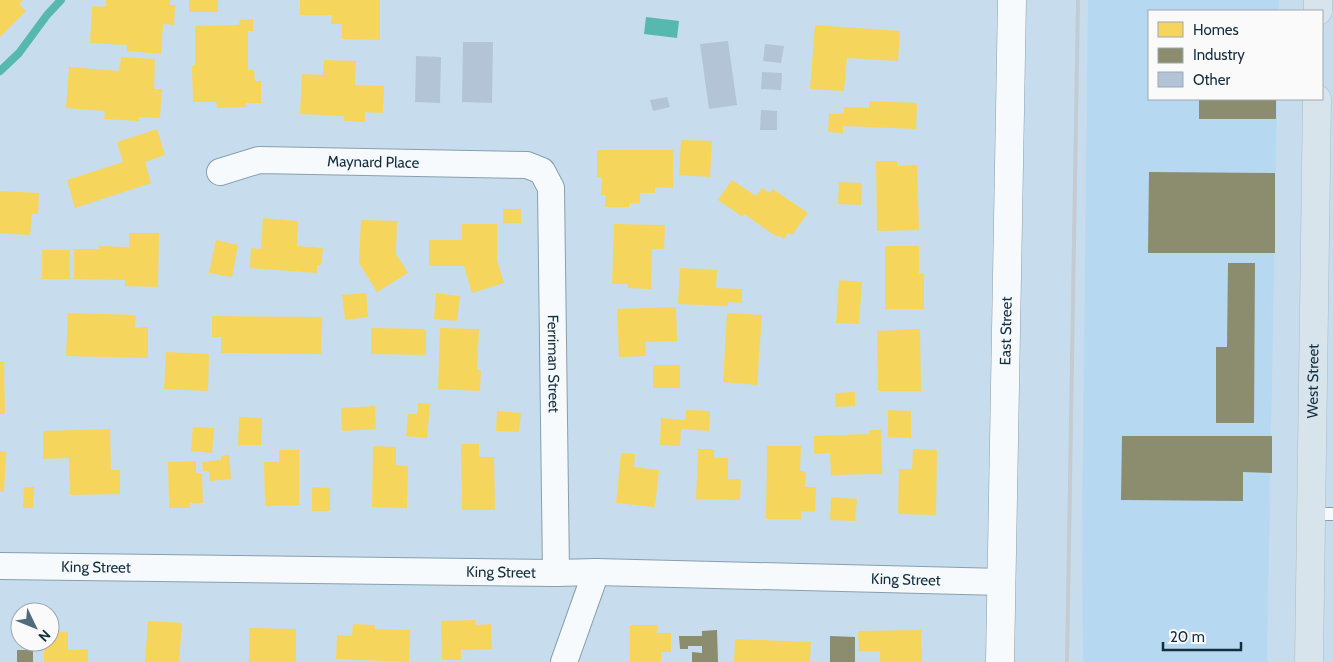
<svg xmlns="http://www.w3.org/2000/svg" width="1333" height="662" font-family="Cabin,sans-serif">
<style>
.built{fill:#b6d8f1}
.water{fill:#56b8af}
.homes{fill:#f6d55c}
.industry{fill:#8c8c6e}
.lines{fill:none;stroke-linecap:round;stroke-linejoin:round}
.stream{stroke:#56b8af;stroke-width:8}
.building{fill:#b3c4d7}
.lane-casing{stroke:#889fae;stroke-width:14}
.street-casing{stroke:#889fae;stroke-width:28}
.secondary-casing{stroke:#889fae;stroke-width:29}
.highway-casing{stroke:#abbac4;stroke-width:29}
.lane{stroke:#f7fafc;stroke-width:12}
.street{stroke:#f7fafc;stroke-width:26}
.secondary{stroke:#f7fafc;stroke-width:28}
.highway{stroke:#d8e4ec;stroke-width:28}
.rail{stroke:#c4cbd1;stroke-width:4}
.labels{text-anchor:middle;stroke-width:5;stroke-linejoin:round;paint-order:stroke}
.street-label{font-size:15px;fill:#122e40;stroke:#fafafa}
</style>
<rect width="100%" height="100%" fill="#c7dded"/>
<path class="built" d="M1088 0H1279V11H1149V99H1277L1267 662H1083L1082 531Z"/>
<path class="water" d="M646 17 679 21 677 38 644 34Z"/>
<path class="homes" d="M0 0H23L19 4 26 11 0 37Z
M106 0H170V5H175L174 25 163 24 161 54 127 51V45L90 43 92 6 106 7Z
M189 0H218V12H189Z
M300 0H380V40L342 39V24H331L332 15H300Z
M253 19V31H248V70H254L255 81H261V103H246V107L217 108 216 102H193L192 66H195V26L239 25 240 20Z
M815 25 900 31 898 61 847 58 844 91 810 89Z
M121 57 155 59 154 89H162L160 118 139 117V121L104 119 105 111 66 108 69 67 119 71Z
M324 60 356 61 355 85 384 86 383 113 365 112V122L344 121V116L300 114 302 74 323 75Z
M869 101 917 103 916 129 843 126V133L828 132 829 114H844V107L869 108Z
M157 129 165 155 145 162 151 183 75 208 67 180 123 162 117 142Z
M681 140 712 141 710 177 679 175Z
M597 150H673V188L655 187V193H640V203H629V207H605L606 195H601L602 177H597Z
M876 161H897V166L917 165 919 230 877 231Z
M732 180 756 196 762 188 770 193 773 189 808 213 792 235 788 233 784 239 778 235 777 237 744 214 743 217 718 200Z
M839 182 862 183 861 205 838 204Z
M0 191 39 193 38 214H32L30 235 0 233Z
M503 209H521V223H503Z
M263 218 298 221 297 246 323 248 321 265H317V273L250 268 251 248 261 249Z
M361 220 397 221 396 254 408 273 377 292 359 263Z
M462 224H497V260L504 283 472 293 464 266H429V240H462Z
M614 224 665 225 664 249H652L651 289 628 288 627 284H612Z
M129 233H159L158 287 125 286V280L74 279V249H99V246L129 247Z
M216 240 238 245 232 277 209 273Z
M885 246H919V274H924V309H885Z
M42 250H70V279H42Z
M680 268 717 270 716 288 742 289V303L728 302V306L678 304Z
M839 280 862 282 859 324 836 323Z
M366 293 368 317 345 320 342 295Z
M436 293 460 296 457 321 434 319Z
M676 307 677 341 645 342 646 356 619 357 617 309Z
M68 313 136 315 135 328 148 327V358L66 356Z
M727 313 762 315 757 385 723 382Z
M212 316 322 317 321 354 221 353V337H212Z
M371 328 426 329V355L371 354Z
M440 328 479 329 477 370H481L480 391 438 389Z
M920 329 921 391H878L877 331Z
M166 352 209 354 208 391 164 389Z
M0 362H4L5 414H0Z
M653 365H680V388H653Z
M855 392V406L836 407 835 393Z
M418 403 430 404 427 438 406 436 408 414H417Z
M375 406 376 429 342 431 341 408Z
M686 410 710 411 709 431 681 429 680 446 660 445 661 418 685 420Z
M888 410 911 411V438L888 437Z
M497 411 521 413 519 432 496 431Z
M239 417 262 418 261 445H238Z
M193 427 214 428 212 453 191 451Z
M110 429 111 470H120V494L70 495 69 458 43 459V431Z
M869 430H881L882 474 831 475 830 453 814 454V436L869 434Z
M461 444H479V457H494L495 510H462Z
M373 446 396 447V465L408 466 407 508 372 507Z
M767 446H801L800 471 806 472 805 487H816L815 512 801 511V519H766Z
M698 449H714V458H728V479H741L740 500 696 499Z
M913 449 937 450 936 515 898 514 899 469H912Z
M279 450H299V505L265 506 264 462H279Z
M0 451 6 452 4 492H0Z
M621 453 635 454 634 467 659 470 655 507 616 503Z
M229 455 231 479 210 481 209 471H203L202 462 221 460V456Z
M196 461V473H202L203 503H190V508H169L168 462Z
M24 487H34L33 508H23Z
M312 487 330 488V511H312Z
M831 497 857 499 855 521 830 520Z
M475 620 476 625 491 624 492 649 461 650V660H442L441 621Z
M148 621 182 623 179 662H145Z
M353 624 375 625V629L410 630 409 662 336 659 337 635 352 636Z
M630 625H658L657 633H671V652H661V662H630Z
M249 628 296 629V662H249Z
M921 630 922 662H880V651H859L858 631Z
M50 632H68V650L88 649V662H44V642H50Z
M735 639 811 642 810 662H734Z"/>
<path class="industry" d="M1199 99H1276V119H1199Z
M1149 172 1275 173V253H1148Z
M1228 263H1255L1254 423H1216V347H1227Z
M1122 436H1272V473L1243 472V501L1121 500Z
M717 630 718 662H692V652L702 653V646H688V649H680L679 636H702V631Z
M830 636 855 637V662H830Z
M17 650H33V662H17Z"/>
<g class="lines">
<path class="stream" d="M0 71 19 53 47 15 61 0"/>
</g>
<path class="building" d="M728 41 737 105 709 109 700 44Z
M463 42H493L492 103 462 102Z
M765 44 784 46 781 63 763 61Z
M416 56 441 57 440 103 415 102Z
M762 72 782 73 781 90 761 89Z
M667 97 670 107 653 111 650 100Z
M761 110 777 111V130H760Z"/>
<g class="lines">
<defs>
<path id="lane" d="M1312 514H1333"/>
<g id="street">
<path id="s1" d="M220 172 259 160 527 165 542 171 551 188 556 573"/>
<path id="s2" d="M0 566 556 573 596 572 1002 582"/>
<path d="M564 662 596 572"/>
</g>
<g id="secondary">
<path id="s3" d="M1000 662 1012 0"/>
</g>
<g id="highway">
<path d="M1318 11V0"/>
<path id="s4" d="M1309 662 1317 99"/>
</g>
</defs>
<use href="#lane" class="lane-casing"/>
<use href="#street" class="street-casing"/>
<use href="#secondary" class="secondary-casing"/>
<use href="#highway" class="highway-casing"/>
<use href="#lane" class="lane"/>
<use href="#street" class="street"/>
<use href="#secondary" class="secondary"/>
<use href="#highway" class="highway"/>
<path class="rail" d="M1067 662 1078 0"/>
</g>
<g class="labels">
<g class="street-label">
<text dy="5" stroke="none"><textPath href="#s1" startOffset="155">Maynard Place</textPath></text>
<text dy="5" stroke="none"><textPath href="#s3" startOffset="331">East Street</textPath></text>
<text dy="5" stroke="none"><textPath href="#s1" startOffset="520">Ferriman Street</textPath></text>
<text dy="5" stroke="none"><textPath href="#s4" startOffset="281">West Street</textPath></text>
<text dy="5" stroke="none"><textPath href="#s2" startOffset="96">King Street</textPath></text>
<text dy="5" stroke="none"><textPath href="#s2" startOffset="501">King Street</textPath></text>
<text dy="5" stroke="none"><textPath href="#s2" startOffset="906">King Street</textPath></text>
</g>
</g>
<rect x="1148" y="10" width="175" height="90" fill="#fafafa" stroke="#9da8b0"/>
<rect x="1158" y="22" width="25" height="15" fill="#f6d55c" stroke="#9da8b0"/>
<text x="1193" y="35" font-size="15" fill="#122e40">Homes</text>
<rect x="1158" y="48" width="25" height="15" fill="#8c8c6e" stroke="#9da8b0"/>
<text x="1193" y="60" font-size="15" fill="#122e40">Industry</text>
<rect x="1158" y="72" width="25" height="15" fill="#b3c4d7" stroke="#9da8b0"/>
<text x="1193" y="85" font-size="15" fill="#122e40">Other</text>
<g transform="translate(35 627) rotate(133)"><circle r="24" fill="#fafafa" stroke="#9da8b0"/>
<path d="M0-4L9 19L0 12L-9 19Z" fill="#516b7d"/>
<text y="-8" font-size="14" font-weight="bold" text-anchor="middle" fill="#122e40">N</text>
</g>
<path d="M1163 642v8h78v-8" fill="none" stroke="#122e40" stroke-width="2.5"/>
<text x="1170" y="642" font-size="15" fill="#122e40" stroke="#fafafa" stroke-width="4" paint-order="stroke">20 m</text>
</svg>
